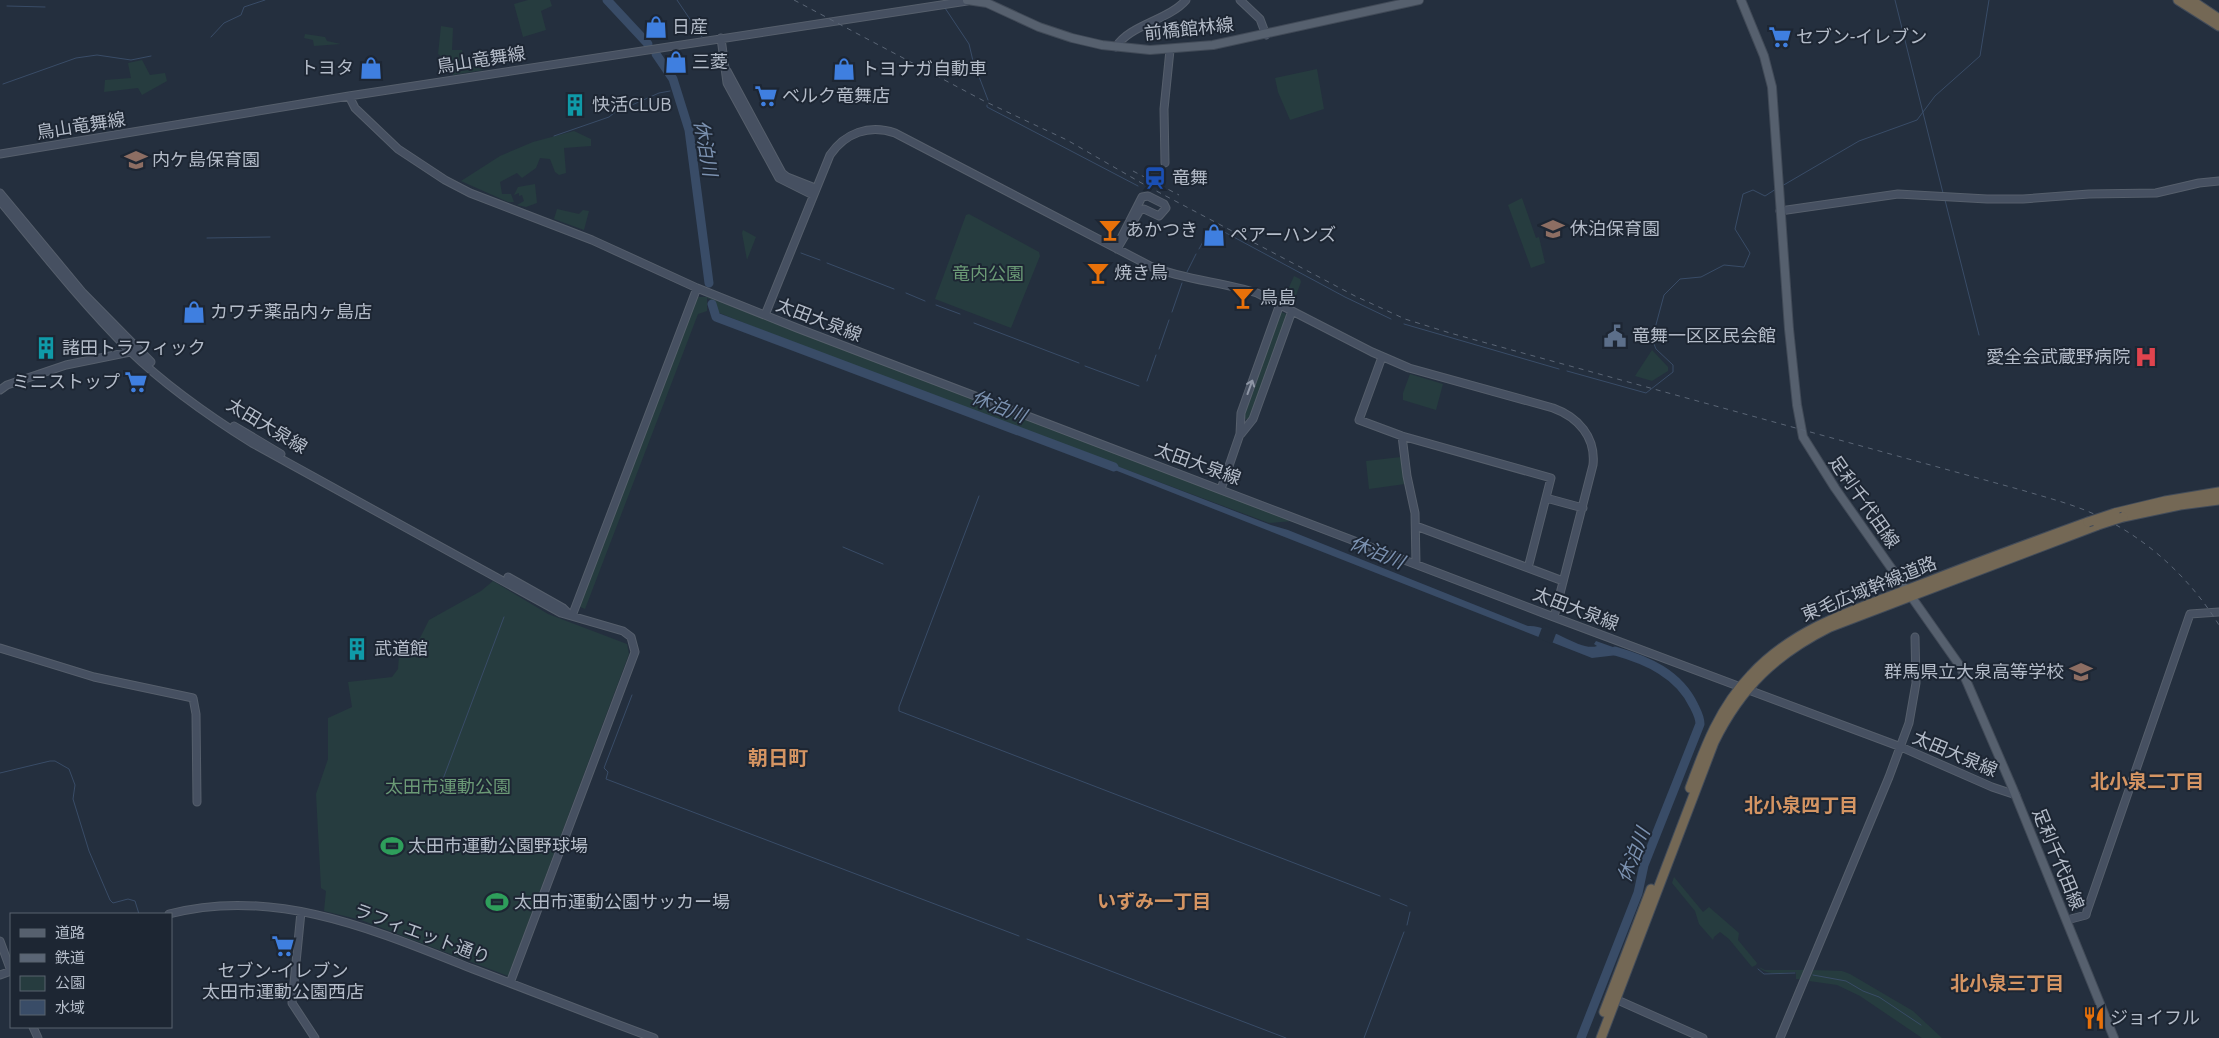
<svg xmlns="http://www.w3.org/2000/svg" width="2219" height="1038" font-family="Ubuntu,'Noto Sans JP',sans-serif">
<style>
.green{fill:#263c3f}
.water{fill:#394c67}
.pier{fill:#242f3e}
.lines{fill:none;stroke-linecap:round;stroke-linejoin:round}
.stream{stroke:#394c67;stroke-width:1}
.river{stroke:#394c67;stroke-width:9}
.secondary-casing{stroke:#565f6c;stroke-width:9}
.primary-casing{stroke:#414a57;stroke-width:10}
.highway-casing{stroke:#434c59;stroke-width:11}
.secondary{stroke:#465061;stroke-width:7}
.primary{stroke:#56606e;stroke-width:8}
.highway{stroke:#746855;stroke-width:9}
.rail{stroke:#5a6575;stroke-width:1;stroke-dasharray:5 5;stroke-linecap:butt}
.highway-bridge-casing{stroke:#434c59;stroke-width:11;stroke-linecap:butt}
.highway-bridge{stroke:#746855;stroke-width:9}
.oneway{stroke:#8e96a5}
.labels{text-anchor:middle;stroke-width:4;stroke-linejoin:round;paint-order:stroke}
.poi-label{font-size:18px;fill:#b4bcc9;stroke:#1d2633;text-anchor:start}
.street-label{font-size:18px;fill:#b4bcc9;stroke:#1d2633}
.park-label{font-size:18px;fill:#6b9a76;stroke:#1d2633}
.water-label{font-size:19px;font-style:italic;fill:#7c92b1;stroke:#1d2633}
.neighbourhood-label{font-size:19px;font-weight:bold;fill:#d59563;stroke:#1d2633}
.quarter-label{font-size:20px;font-weight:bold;fill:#d59563;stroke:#1d2633}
</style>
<rect width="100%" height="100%" fill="#242f3e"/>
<path class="green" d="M528 0H550L552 6 541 11 546 30 523 37 514 4Z
M441 26 453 28 452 50H462L463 61 447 60 438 54Z
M305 34 325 37 327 41 341 44 314 46 313 40 304 38Z
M142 60 150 75 165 73 167 81 142 95 138 88 104 92 105 80 131 78 128 63Z
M451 65H468L484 70 453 75Z
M1317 69 1324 109 1290 120 1278 92 1275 78Z
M574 131 591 139V146L564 148 566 173 559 175 555 172 550 159 540 158 536 168 522 178 517 173 500 182 502 194H511L514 202H508L461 181 500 156 533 142Z
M535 184 537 203 526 207 517 205 524 201 522 195 519 196V193L514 195 518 187Z
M1522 198 1536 238 1539 237 1545 263 1531 268 1508 205Z
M557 209 579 214 583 210 589 211 584 230 554 219Z
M969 214 1039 252 1040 256 1011 328 935 299 966 215Z
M743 230 756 237 747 260 742 233Z
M1294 276 1300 279 1301 282 1292 306 1283 301Z
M697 297H707L1292 521 1269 523 867 373 717 312 713 301 707 298V311L698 314 585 609 578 606Z
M1279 311 1289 315 1249 420 1243 418V413Z
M1652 350 1668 367V371L1652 381 1635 376Z
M1410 374 1443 384 1436 410 1403 400V393Z
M1401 457 1405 484 1369 489 1366 461Z
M493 581 548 614 627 644 629 654 508 976 361 920 324 911 326 891 321 888 316 794 328 759V718L352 707 348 682 392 677 398 669 399 655 418 642 429 620 481 591Z
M1674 877 1703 912 1709 907 1739 933 1738 940 1757 963 1756 965 1752 967 1729 939 1720 932 1714 937 1713 940 1699 924 1695 911 1672 883Z
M1759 967 1765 970H1804L1800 979H1796V972C1785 972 1767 977 1759 967Z
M1813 970 1842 971 1850 974 1913 1011 1942 1038H1922L1860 996 1837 985 1809 981Z
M2013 974 2022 985 2014 993 2004 982Z"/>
<path class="water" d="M1104 461 1271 525 1288 530 1528 626C1550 624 1580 652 1597 646L1594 644 1596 641 1624 651 1626 654 1592 658 1102 465Z"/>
<path class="pier" d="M1543 625 1557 631 1552 644 1538 638Z"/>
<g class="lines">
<path class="stream" d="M677 0 702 37
M1895 0 1943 193
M7 6 45 7
M945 8 969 44 973 61 988 100
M211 37 224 23 241 15 244 7 265 0
M3 84 76 58 97 55 131 60 151 56
M987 105V107L1138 186
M554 136 609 117 614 113 659 93 670 91
M1782 186 1859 141 1917 120 1935 96 1980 56 1989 0
M1945 200 1979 335
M1215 227 1345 297 1391 319
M207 238 270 237
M1199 249 1209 231
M801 253 820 260
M827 263 894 289
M1187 272 1196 254
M906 293 925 301
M936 305 960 314
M1172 312 1182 283
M974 323 1079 363
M1404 324 1559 369
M1159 349 1169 320
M1085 366 1139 386
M1567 371 1646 393 1673 372V365L1656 349 1654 344V332L1664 295 1680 279 1701 277 1724 265 1744 267 1750 253 1735 229 1743 194 1753 190 1765 196 1776 189
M1147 381 1156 355
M979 496 899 707V711L1380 896
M843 547 883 564
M632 695 604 768 608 772 606 779 1019 936
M0 773 50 761H55L69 769 75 785 73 799 89 851 110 900 113 903 128 899 135 901 139 914
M440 787 504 617
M1390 899 1407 906
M1407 925 1410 912
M1027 939 1286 1038
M1758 969 1764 974 1795 973
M1813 975 1846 981 1863 991 1879 997 1921 1025
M1364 1038 1404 932"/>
<path class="river" d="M607 0 648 44
M656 54 673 79 689 130 709 283
M712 304 716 317 1114 467
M1581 1038 1638 893 1644 865 1700 724C1700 717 1697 712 1694 706 1679 674 1647 660 1615 651"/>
<defs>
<path id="secondary" d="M1240 0 1260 19 1266 35
M721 38 727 83 779 178 813 195
M1116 47C1129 25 1169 20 1186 0
M727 71 782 173 787 177 815 188
M349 96 355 108 398 149 445 180 470 193 592 240 697 288 797 328 1543 613 1901 747 1992 787 2016 795
M0 154 349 96 967 1
M1165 163 1164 109 1170 50
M0 193 83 293 151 362
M1148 196 1164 204 1166 208 1159 216 1144 209 1140 210 1117 249 1118 244 1142 197Z
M0 201C42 252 83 304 130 351 166 386 209 416 252 443L561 613 623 631 631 637 635 652 510 983
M1780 211 1898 194 1987 199H2023L2089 194 2156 193 2199 183 2219 181
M765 315 830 155C845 133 869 124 895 133L1152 267C1186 280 1222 282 1257 293L1372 352 1409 368 1553 408C1578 417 1596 437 1593 465L1554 617
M1382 357 1359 420 1402 436 1551 478 1528 568
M0 390 7 385 66 365 135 351
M234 426 281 454
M1241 434 1253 419 1292 311
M1402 436 1407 476 1415 513 1416 564
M1221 489 1240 434 1241 413 1280 304
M1546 498 1583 508
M1416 526 1563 581
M508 577 563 608 569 614
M572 616 697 288
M0 648 94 677 193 698 196 714 197 802
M301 912 292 1003 315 1038
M169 914C275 886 377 931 473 969 534 992 594 1016 654 1038
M2067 920 2086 915 2087 911 2190 614 2219 612
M0 941 11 971
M0 975 11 971
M1613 998 1703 1038
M33 1027 38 1038
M1780 1038 1889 777 1909 723 1916 683 1915 637"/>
<path id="primary" d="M967 0 987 3 1039 27 1072 38 1102 45 1150 50 1213 45 1419 0
M1741 0 1764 56 1772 87 1789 329 1797 405 1803 437 1835 488 1960 666 2013 789 2114 1038"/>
<path id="highway" d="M2178 0 2219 26
M2191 0 2219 19
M2115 513 2165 501 2219 492
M2123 517 2180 505 2219 500
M1690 788C1705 747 1720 707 1751 675 1795 627 1857 609 1917 586 1973 564 2030 543 2088 522
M1604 1012 1651 889
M1601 1038 1714 742C1741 687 1776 654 1830 627L2098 525"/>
</defs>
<use href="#secondary" class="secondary-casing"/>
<use href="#primary" class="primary-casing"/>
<use href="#highway" class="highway-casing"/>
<use href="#secondary" class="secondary"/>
<use href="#primary" class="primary"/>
<use href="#highway" class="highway"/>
<path class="rail" d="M794 0 984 101 1067 140 1145 185 1355 296 1405 319 1450 333 2025 491C2048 498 2072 504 2094 514 2145 536 2190 578 2219 625
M1133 171 1179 195"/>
<defs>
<path id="highway-bridge" d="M2088 522 2115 513
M2098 525 2123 517"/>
</defs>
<use href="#highway-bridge" class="highway-bridge-casing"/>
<use href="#highway-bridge" class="highway-bridge"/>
</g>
<defs><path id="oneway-shaft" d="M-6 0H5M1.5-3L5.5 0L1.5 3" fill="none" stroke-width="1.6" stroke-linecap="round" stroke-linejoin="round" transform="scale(1.25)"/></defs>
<use class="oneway" href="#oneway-shaft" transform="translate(1250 387) rotate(-70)"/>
<defs>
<symbol id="shop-bare" viewBox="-9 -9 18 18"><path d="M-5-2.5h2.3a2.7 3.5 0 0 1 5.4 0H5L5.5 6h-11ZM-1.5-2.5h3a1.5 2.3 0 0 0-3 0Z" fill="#3f7fe0" stroke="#1d2633" stroke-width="2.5" paint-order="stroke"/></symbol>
<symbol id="supermarket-bare" viewBox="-9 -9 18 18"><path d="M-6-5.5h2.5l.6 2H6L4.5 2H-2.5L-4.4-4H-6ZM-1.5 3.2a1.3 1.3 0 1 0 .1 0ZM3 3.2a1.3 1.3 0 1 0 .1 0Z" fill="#3f7fe0" stroke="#1d2633" stroke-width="2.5" paint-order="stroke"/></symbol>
<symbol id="building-bare" viewBox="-9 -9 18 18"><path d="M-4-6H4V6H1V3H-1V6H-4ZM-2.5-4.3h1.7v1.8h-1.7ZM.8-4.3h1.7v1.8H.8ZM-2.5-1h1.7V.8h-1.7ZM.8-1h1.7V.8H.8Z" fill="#0f9aa8" stroke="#1d2633" stroke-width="2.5" paint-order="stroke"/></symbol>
<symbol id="school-bare" viewBox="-9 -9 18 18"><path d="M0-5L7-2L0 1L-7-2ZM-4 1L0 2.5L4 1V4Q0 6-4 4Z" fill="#8d6e63" stroke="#1d2633" stroke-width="2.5" paint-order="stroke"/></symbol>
<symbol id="station-bare" viewBox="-9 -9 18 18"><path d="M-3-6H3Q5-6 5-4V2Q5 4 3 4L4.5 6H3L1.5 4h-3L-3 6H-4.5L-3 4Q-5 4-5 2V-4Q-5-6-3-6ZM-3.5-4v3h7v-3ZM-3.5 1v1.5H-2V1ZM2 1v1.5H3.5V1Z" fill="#1a4fb4" stroke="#1d2633" stroke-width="2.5" paint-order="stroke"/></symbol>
<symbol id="bar-bare" viewBox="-9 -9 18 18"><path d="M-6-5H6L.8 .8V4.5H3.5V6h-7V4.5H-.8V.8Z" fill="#e8710a" stroke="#1d2633" stroke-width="2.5" paint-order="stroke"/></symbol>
<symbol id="civic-bare" viewBox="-9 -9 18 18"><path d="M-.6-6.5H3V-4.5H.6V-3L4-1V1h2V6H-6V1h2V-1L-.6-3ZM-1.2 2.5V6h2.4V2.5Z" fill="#5c6f8a" stroke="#1d2633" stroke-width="2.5" paint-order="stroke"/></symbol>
<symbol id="hospital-bare" viewBox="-9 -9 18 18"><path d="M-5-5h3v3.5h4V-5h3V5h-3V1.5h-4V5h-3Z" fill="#e0444e" stroke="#1d2633" stroke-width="2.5" paint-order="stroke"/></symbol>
<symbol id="stadium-bare" viewBox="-9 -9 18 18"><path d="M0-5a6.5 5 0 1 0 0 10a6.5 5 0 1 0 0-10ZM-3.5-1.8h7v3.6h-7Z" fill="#2e9e5b" stroke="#1d2633" stroke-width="2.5" paint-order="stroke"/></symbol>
<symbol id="restaurant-bare" viewBox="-9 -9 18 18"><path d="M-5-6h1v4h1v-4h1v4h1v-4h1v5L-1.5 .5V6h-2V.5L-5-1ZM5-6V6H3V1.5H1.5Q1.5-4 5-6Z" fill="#e8710a" stroke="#1d2633" stroke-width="2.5" paint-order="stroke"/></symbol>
</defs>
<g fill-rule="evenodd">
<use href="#shop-bare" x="640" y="11" width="32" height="32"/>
<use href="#supermarket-bare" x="1764" y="21" width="32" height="32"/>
<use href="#shop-bare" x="660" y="46" width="32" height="32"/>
<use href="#shop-bare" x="355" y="52" width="32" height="32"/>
<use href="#shop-bare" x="828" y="53" width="32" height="32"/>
<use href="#supermarket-bare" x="750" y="80" width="32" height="32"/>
<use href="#building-bare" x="559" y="89" width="32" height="32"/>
<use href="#school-bare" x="120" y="144" width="32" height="32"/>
<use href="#station-bare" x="1139" y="162" width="32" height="32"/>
<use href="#school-bare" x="1537" y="213" width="32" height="32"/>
<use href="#bar-bare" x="1094" y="214" width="32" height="32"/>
<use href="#shop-bare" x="1198" y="219" width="32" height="32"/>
<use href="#bar-bare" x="1082" y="257" width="32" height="32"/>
<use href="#bar-bare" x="1227" y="282" width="32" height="32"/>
<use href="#shop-bare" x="178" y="296" width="32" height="32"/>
<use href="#civic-bare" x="1599" y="320" width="32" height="32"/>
<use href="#building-bare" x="30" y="332" width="32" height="32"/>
<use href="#hospital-bare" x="2130" y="341" width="32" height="32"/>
<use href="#supermarket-bare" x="120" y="366" width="32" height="32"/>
<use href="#building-bare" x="341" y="633" width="32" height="32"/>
<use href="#school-bare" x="2065" y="656" width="32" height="32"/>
<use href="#stadium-bare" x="376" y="830" width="32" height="32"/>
<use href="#stadium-bare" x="481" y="886" width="32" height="32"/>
<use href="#supermarket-bare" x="267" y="930" width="32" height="32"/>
<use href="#restaurant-bare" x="2078" y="1002" width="32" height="32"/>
</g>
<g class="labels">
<g class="poi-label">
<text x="672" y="33">日産</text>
<text x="1796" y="43">セブン-イレブン</text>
<text x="692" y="68">三菱</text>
<text x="354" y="74" text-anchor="end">トヨタ</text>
<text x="861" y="75">トヨナガ自動車</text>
<text x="782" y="102">ベルク竜舞店</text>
<text x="592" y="111">快活CLUB</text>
<text x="152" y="166">内ケ島保育園</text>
<text x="1172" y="184">竜舞</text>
<text x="1570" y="235">休泊保育園</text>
<text x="1126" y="236">あかつき</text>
<text x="1230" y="241">ペアーハンズ</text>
<text x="1114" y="279">焼き鳥</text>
<text x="1260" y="304">鳥島</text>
<text x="210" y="318">カワチ薬品内ヶ島店</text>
<text x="1632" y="342">竜舞一区区民会館</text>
<text x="62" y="354">諸田トラフィック</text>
<text x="2130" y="363" text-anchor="end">愛全会武蔵野病院</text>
<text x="120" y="388" text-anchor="end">ミニストップ</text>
<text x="374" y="655">武道館</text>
<text x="2064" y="678" text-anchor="end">群馬県立大泉高等学校</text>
<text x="408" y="852">太田市運動公園野球場</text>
<text x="514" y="908">太田市運動公園サッカー場</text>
<text x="283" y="977" text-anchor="middle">セブン-イレブン<tspan x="283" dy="21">太田市運動公園西店</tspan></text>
<text x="2110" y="1024">ジョイフル</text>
</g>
<g class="street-label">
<text transform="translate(1189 29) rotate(-6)" y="6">前橋館林線</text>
<text transform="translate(481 60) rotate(-9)" y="6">鳥山竜舞線</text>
<text transform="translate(81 126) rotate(-9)" y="6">鳥山竜舞線</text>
<text transform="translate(819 320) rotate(21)" y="6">太田大泉線</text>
<text transform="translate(267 426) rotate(31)" y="6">太田大泉線</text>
<text transform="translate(1198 464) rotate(20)" y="6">太田大泉線</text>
<text transform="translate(1864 502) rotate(55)" y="6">足利千代田線</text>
<text transform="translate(1869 589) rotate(-22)" y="6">東毛広域幹線道路</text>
<text transform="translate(1576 609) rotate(21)" y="6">太田大泉線</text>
<text transform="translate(1955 754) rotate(23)" y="6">太田大泉線</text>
<text transform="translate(2058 859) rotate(68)" y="6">足利千代田線</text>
<text transform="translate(422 934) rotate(20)" y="6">ラフィエット通り</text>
</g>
<g class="park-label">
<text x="988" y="280">竜内公園</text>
<text x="448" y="793">太田市運動公園</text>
</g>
<g class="water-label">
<text transform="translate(706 148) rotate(80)" y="7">休泊川</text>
<text transform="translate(999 406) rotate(21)" y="7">休泊川</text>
<text transform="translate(1377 552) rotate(22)" y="7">休泊川</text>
<text transform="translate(1633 855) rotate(-69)" y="7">休泊川</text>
</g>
<g class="neighbourhood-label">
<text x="2147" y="788">北小泉二丁目</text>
<text x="1801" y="812">北小泉四丁目</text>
<text x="1154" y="908">いずみ一丁目</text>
<text x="2007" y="990">北小泉三丁目</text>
</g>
<g class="quarter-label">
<text x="778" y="765">朝日町</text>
</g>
</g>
<rect x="10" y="913" width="162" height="115" fill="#1d2633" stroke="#59626f"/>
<rect x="20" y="929" width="25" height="8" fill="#56606e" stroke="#59626f"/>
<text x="55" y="938" font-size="15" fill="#b4bcc9">道路</text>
<rect x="20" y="954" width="25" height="8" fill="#5a6575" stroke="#59626f"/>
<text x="55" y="963" font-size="15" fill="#b4bcc9">鉄道</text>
<rect x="20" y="976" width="25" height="15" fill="#263c3f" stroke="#59626f"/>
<text x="55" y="988" font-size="15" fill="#b4bcc9">公園</text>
<rect x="20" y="1000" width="25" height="15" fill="#394c67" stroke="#59626f"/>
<text x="55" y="1013" font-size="15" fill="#b4bcc9">水域</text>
</svg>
